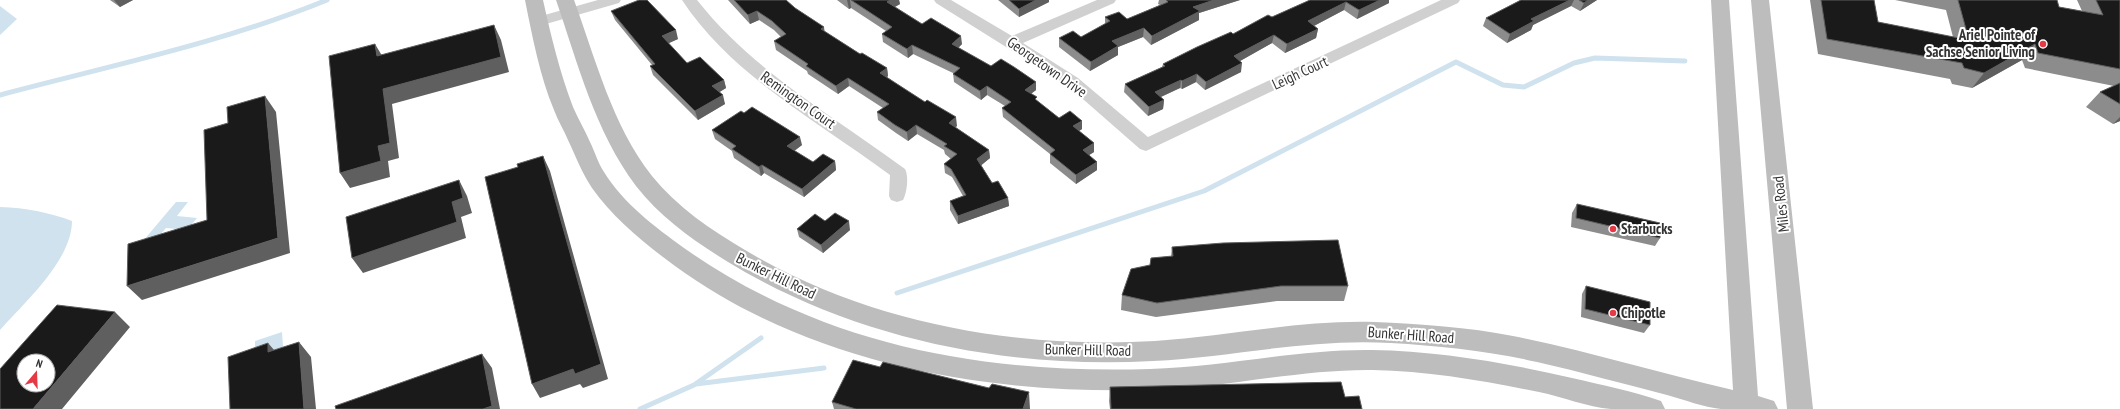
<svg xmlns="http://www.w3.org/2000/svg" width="2120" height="409" font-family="'PT Sans Narrow',sans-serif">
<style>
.water{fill:#cfe2ee}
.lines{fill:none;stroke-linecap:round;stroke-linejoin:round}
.stream{stroke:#cfe2ee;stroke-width:5}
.minor{fill:#d0d0d0;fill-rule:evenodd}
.secondary{fill:#bdbdbd;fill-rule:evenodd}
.wall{fill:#8c8c8c}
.shaded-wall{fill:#5f5f5f}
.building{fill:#1a1a1a;stroke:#5f5f5f;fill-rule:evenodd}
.poi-dot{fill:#e63946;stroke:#fff;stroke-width:1.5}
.labels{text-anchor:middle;stroke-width:4;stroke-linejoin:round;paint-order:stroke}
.poi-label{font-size:15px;font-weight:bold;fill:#333;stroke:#fff;text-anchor:start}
.street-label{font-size:15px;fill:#333;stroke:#fff}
</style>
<rect width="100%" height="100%" fill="#fff"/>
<path class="water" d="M0 6 17 19 0 35Z
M176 202H188L177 216 197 218 187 230 166 228 154 242 143 241Z
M0 207C26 208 48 212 72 221 72 260 25 302 0 330Z
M282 332 283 347 255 356V341Z"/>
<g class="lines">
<path class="stream" d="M0 95C109 66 222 43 327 0
M897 293 1204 191 1456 62 1503 85 1524 87 1574 63 1595 58 1685 61
M696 384 824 368
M640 409 694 385 761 338"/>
<path class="minor" d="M598 0H621L619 3 539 26 534 24 532 21 534 18Z
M682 0H697C754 72 832 115 905 169 909 176 907 193 903 200L897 202 891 200 889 196 890 175C819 122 732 76 682 0Z
M934 0H951L1012 36 1097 0H1116L1114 3 1023 43 1078 78 1148 137 1441 0H1460L1458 3 1146 151 1140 149 1068 86 936 3Z"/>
<path class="secondary" d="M525 0H543C551 36 560 73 573 107 578 119 585 130 590 142 595 152 598 163 604 172 623 203 655 227 684 248 823 346 983 374 1150 369 1225 367 1297 349 1372 350 1439 351 1507 363 1572 378 1602 385 1633 391 1661 401L1665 409C1647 409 1629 409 1611 409 1587 407 1563 397 1539 392 1485 381 1429 371 1373 370 1297 369 1222 389 1146 390 983 394 810 364 675 266 645 244 614 219 592 188 582 173 576 157 568 140 564 130 558 121 554 110 540 77 532 35 525 0Z
M556 0H574C596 60 612 125 652 176 677 207 711 230 745 250 868 323 1014 349 1155 341 1228 336 1300 320 1374 322 1420 324 1468 327 1513 336 1587 351 1660 373 1733 390L1711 0H1729L1758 396 1774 401 1778 409C1759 409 1740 409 1721 409 1703 407 1685 400 1667 395 1624 384 1581 372 1537 362 1489 351 1440 346 1391 343 1311 338 1233 357 1153 361 1006 369 855 339 728 262 694 241 661 218 636 186 595 131 578 64 556 0Z
M1751 0H1769L1813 409H1787Z"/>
</g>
<path class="wall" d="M110 0H133L120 7Z
M728 0H786L795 8 824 27V31L860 54 887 68 888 76 887 77 957 126 955 127 989 150 990 158 981 165 992 183 1008 198 1009 206 958 224 950 210V201L963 196 952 177 945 173 944 164 951 159 945 154 944 150 917 134 908 141 896 133 878 120 877 112 883 108 849 86 838 94 808 74 807 71 776 50 774 41 781 37 774 30 759 20 750 24Z
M837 0H899L900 4 895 7 922 24 962 44 958 48 991 66 1036 82V90L1031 94 1037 101 1059 118 1082 129 1079 131 1094 143V152L1089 155 1097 170 1076 184 1050 163V154L1003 117 1002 108 1005 106 987 95 981 100 954 82 953 73 913 54 908 58 883 42 882 34 886 31 851 8 849 9Z
M998 0H1049V2L1019 17Z
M1159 0H1240L1199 13V20L1151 45 1143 37 1118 47V55L1090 71 1059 47V38L1081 37 1105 24V17L1127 19 1160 5 1158 4Z
M1310 0H1389V3L1357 19 1344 10 1314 26 1318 29 1316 38 1285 53 1272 43 1240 61 1241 72 1205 90 1196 82 1182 89 1180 88 1161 97 1164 100 1163 109 1148 116 1124 92 1125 84 1162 67 1163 64 1233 34Z
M1521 0H1597L1580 11 1571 6 1533 25 1531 30 1507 43 1483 26 1486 18Z
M1810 0H1874L1878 22 1953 37 1946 10 1895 0H2057L2059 7 2082 11 2077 0H2120V121L2113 124 2086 107 2100 92 2114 86 2025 68 2022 60 1972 88 1952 84 1950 79 1818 54Z
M611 11 678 39 668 43 687 63 724 80 726 88 719 92 725 104 698 120 653 75 650 66 652 65 615 20Z
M744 113 802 145 794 151 813 162 835 161 836 170 804 197 764 173 761 176 734 158 732 151 715 139 712 130Z
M1577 204 1660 238 1655 246 1571 227 1572 213Z
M825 221 850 230 823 253 799 237 797 229Z
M1172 247 1348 286 1344 301H1277L1156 317 1121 310 1122 295 1150 265 1151 258 1171 257Z
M1586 286 1650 325 1644 333 1581 317 1582 294Z
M880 367 1030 409H834L832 402Z
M1110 387 1345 397 1362 409H1110L1109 401Z"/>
<path class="shaded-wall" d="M114 0H133L120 7Z
M847 0H850L851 8 849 9Z
M890 0H899L900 4 889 10 887 2Z
M1036 0H1049V2L1019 17V9Z
M1214 0H1240L1199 13V20L1151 45 1152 36 1193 7Z
M1380 0H1389V3L1357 19 1359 10Z
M1570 0H1574L1571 6 1533 25 1531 30 1507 43 1510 34 1531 19Z
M1588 0H1597L1580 11 1584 3Z
M1346 2 1344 10 1306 30 1308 21Z
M757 11 759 20 750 24 748 15Z
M494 25 501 40 509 72 392 104 399 158 388 161 390 177 350 188 340 173 378 146 383 89Z
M824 27 825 35 821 29Z
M1144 28 1143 37 1118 47V55L1090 71 1091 62 1112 41Z
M1318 29 1316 38 1285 53 1287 44Z
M676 30 678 39 665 45 662 36Z
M1274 35 1272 43 1233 65 1234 56Z
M961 36 962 44 953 53 952 44Z
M375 44 384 59 377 56Z
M2035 44 2022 60 1972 88 1984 73Z
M912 45 913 54 908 58 907 49Z
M1242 63 1241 72 1205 90 1206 82Z
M887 68 888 76 882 81 880 73Z
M1197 74 1196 82 1182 89V81Z
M848 78 849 86 838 94 836 86Z
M724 80 726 88 715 95 712 86Z
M1181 80 1180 88 1154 100 1155 92Z
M1036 82V90L1025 98V90Z
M987 86V95L981 100 980 91Z
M723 95 725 104 698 120 695 111Z
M265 96 276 112 290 253 142 300 127 286 278 238Z
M1164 100 1163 109 1148 116 1149 107Z
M956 117 957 126 950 132 949 123Z
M2120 117V121L2113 124Z
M1082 121V129L1073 135V126Z
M916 125 917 134 908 141 907 132Z
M800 137 802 145 789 155 787 146Z
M1094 143V152L1083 159V150Z
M989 150 990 158 978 168 977 159Z
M543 156 550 171 608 379 583 388 580 384 540 398 532 384Z
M835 161 836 170 804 197 802 189Z
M1097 162V170L1076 184V175Z
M762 165 764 173 761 176 759 167Z
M459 180 467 196 472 213 461 217 466 238 363 273 352 258 452 202Z
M1008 198 1009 206 958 224V216Z
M849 221 850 230 823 253 821 245Z
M115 312 130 327 62 409H33Z
M299 342 311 357 316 409H304Z
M268 343 281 358 268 352Z
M482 354 492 368 500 409H483Z
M1029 392 1030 409H1023Z"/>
<path class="building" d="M639 0H647L676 30 662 36 687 63 700 57 724 80 712 86 723 95 695 111 650 66 655 64 611 11Z
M734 0H786L795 8 824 27 821 29 860 54 862 53 887 68 880 73 925 102 927 100 956 117 949 123 989 150 977 159 992 183 998 181 1008 198 958 216 950 201 966 195 951 169 944 164 957 154 944 146 947 144 916 125 907 132 895 125 877 112 889 104 848 78 836 86 806 66 808 64 774 41 786 34 772 21 757 11 748 15Z
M851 0H890L887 2 922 24 931 18 961 36 952 44 991 66 1001 59 1014 67 1036 82 1025 90 1037 97 1035 99 1059 118 1070 111 1082 121 1073 126 1094 143 1083 150 1097 162 1076 175 1050 154 1055 150 1002 108 1011 102 987 86 980 91 953 74 960 68 912 45 907 49 882 34 892 27Z
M1009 0H1036L1019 9Z
M1166 0H1214L1193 7 1200 11 1152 36 1144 28 1112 41 1118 46 1091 62 1059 38 1073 31 1081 37 1110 21 1105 17 1119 12 1127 19 1168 2Z
M1310 0H1380L1359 10 1346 2 1308 21 1318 29 1287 44 1274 35 1234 56 1242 63 1206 82 1197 74 1182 81 1181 80 1155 92 1164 100 1149 107 1125 84 1165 66 1163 64 1197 47 1231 32 1233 34 1268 15 1272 17Z
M1521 0H1570L1531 19 1534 21 1510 34 1486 18Z
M1579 0H1588L1584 3Z
M1821 0H1874L1878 22 1969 40 1958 0H2057L2059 7 2103 15 2096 0H2120V69L2038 53 2035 44 1984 73 1964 68 1962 63 1827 39Z
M494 25 501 57 383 89 390 143 378 146 381 161 340 173 329 56 375 44 377 56Z
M2120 83V104L2100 92Z
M265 96 278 238 127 286 128 244 207 220 204 130 228 123 227 107Z
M752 107 800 137 787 146 813 162 823 154 835 161 802 189 762 165 759 167 732 149 736 146 712 130 741 111 744 113Z
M543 156 601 364 575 374 573 369 532 384 485 177 518 167 517 164Z
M459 180 463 198 452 202 457 222 352 258 346 217Z
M1577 204 1660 223V238L1576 218Z
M835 213 849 221 821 245 797 229 815 214 825 221Z
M1338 240 1348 286H1281L1157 303 1122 295 1131 269 1150 265 1151 258 1173 256 1172 247 1223 243Z
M1586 286 1650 302V325L1585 309Z
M57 305 115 312 33 409H0V369ZM24 361H48V385H24Z
M299 342 304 409H230L228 357 268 343V352Z
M482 354 492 406 483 409H336L335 406Z
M853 360 880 367 883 362 989 388 992 384 1029 392 1023 409H856L832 402Z
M1341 382 1345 397 1359 396 1362 409H1111L1110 387Z"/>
<g class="poi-dot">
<circle cx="2043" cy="44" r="4"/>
<circle cx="1613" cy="229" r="4"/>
<circle cx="1613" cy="313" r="4"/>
</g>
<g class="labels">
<g class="poi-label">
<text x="2035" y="40" text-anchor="end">Ariel Pointe of<tspan x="2035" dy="17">Sachse Senior Living</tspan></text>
<text x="1621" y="234">Starbucks</text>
<text x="1621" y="318">Chipotle</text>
</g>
<g class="street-label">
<text transform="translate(1047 67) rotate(35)" y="5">Georgetown Drive</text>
<text transform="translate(1300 73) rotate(-25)" y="5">Leigh Court</text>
<text transform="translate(798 100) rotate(35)" y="5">Remington Court</text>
<text transform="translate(1781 204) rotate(-96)" y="5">Miles Road</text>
<text transform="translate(776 276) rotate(26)" y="5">Bunker Hill Road</text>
<text transform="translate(1411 335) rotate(4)" y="5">Bunker Hill Road</text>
<text transform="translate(1088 350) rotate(1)" y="5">Bunker Hill Road</text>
</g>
</g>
<g transform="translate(36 373) rotate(19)"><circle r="19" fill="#ffffff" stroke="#adadad"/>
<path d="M0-3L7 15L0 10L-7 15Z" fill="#e63946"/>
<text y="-6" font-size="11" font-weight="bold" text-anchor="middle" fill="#333333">N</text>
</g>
</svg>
